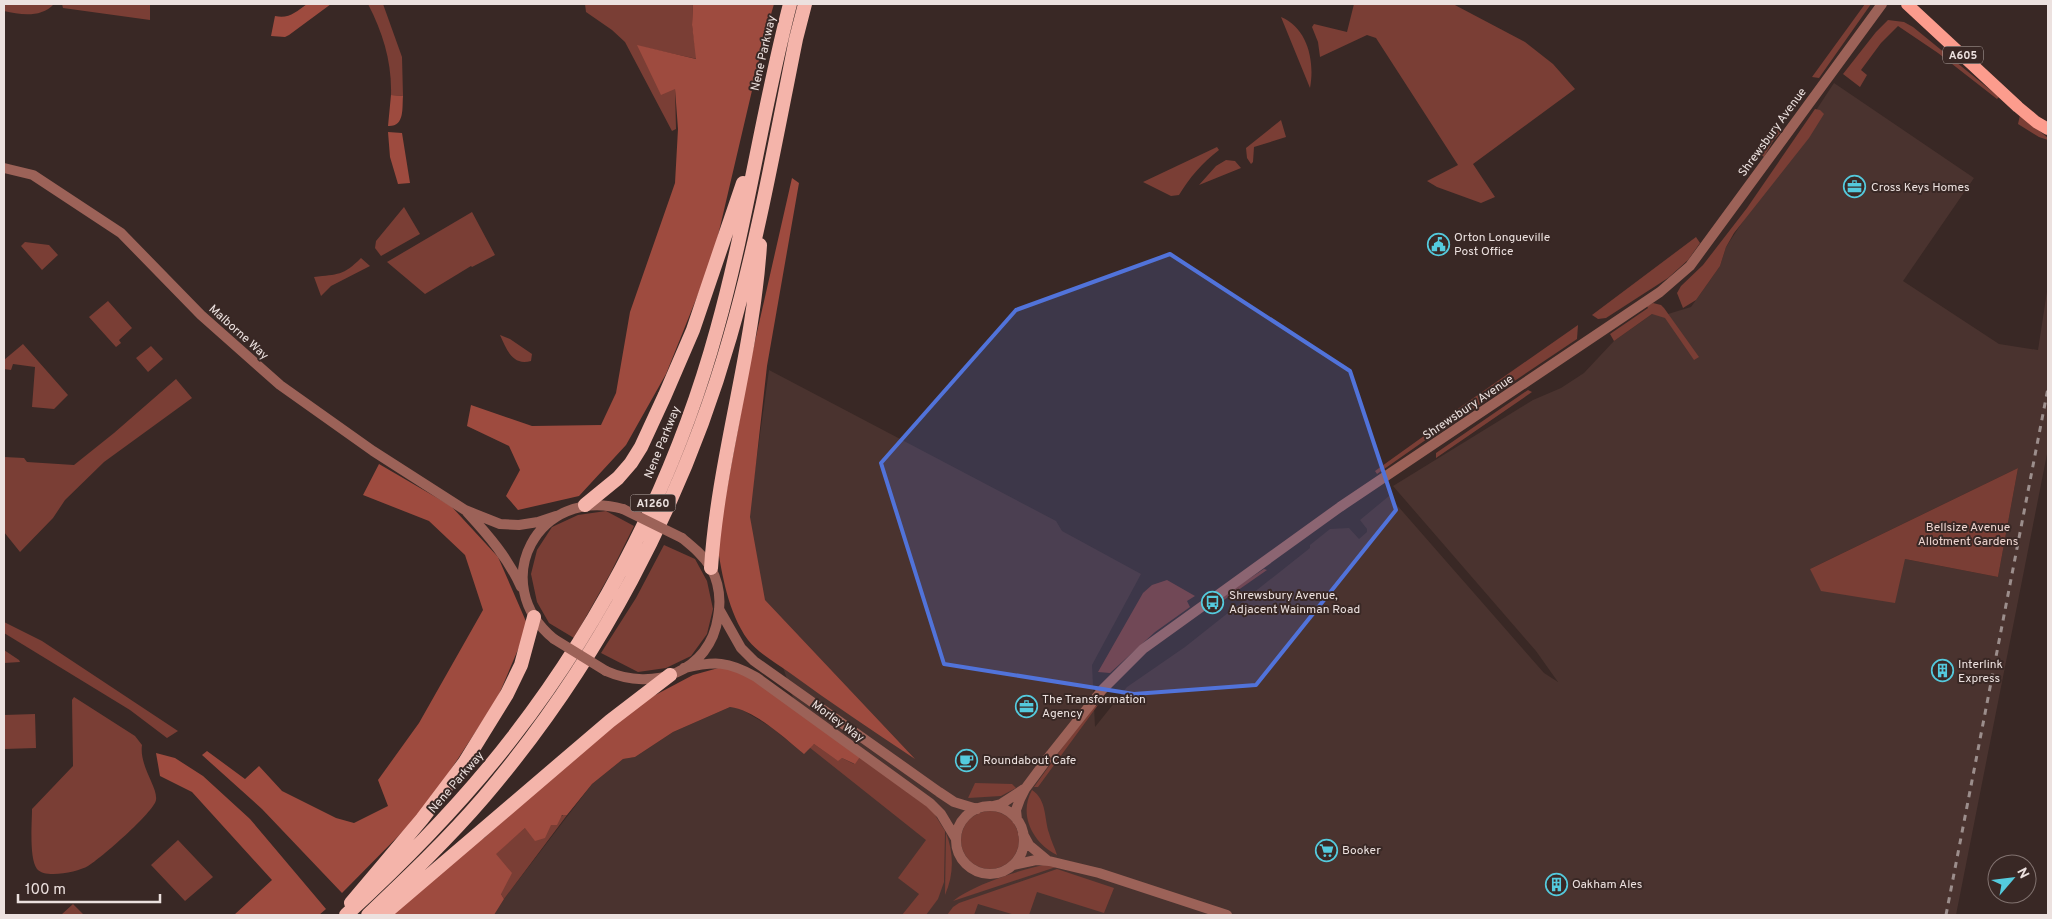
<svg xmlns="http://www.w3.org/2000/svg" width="2052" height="919" font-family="Overpass,sans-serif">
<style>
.built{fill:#4a332f;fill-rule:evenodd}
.green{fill:#7a3e35}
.forest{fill:#9e4b3f}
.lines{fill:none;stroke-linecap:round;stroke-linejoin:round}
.tertiary{stroke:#9c6258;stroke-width:10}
.primary{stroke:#fc9c8d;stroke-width:12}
.trunk{stroke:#f4b4aa;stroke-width:14}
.rail{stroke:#9c8e8c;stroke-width:3;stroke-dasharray:6 6;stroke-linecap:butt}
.tertiary-bridge{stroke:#9c6258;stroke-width:10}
.marked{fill:#5173da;fill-opacity:0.2;stroke:#5173da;stroke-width:4;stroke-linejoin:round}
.labels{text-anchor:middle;stroke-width:4;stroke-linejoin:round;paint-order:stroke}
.shield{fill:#392825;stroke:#b6aaa7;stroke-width:1}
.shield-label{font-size:11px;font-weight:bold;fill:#ece1df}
.street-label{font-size:12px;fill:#ece1df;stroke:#392825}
.poi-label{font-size:12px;fill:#ece1df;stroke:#392825;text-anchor:start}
.park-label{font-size:12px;fill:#efd6d1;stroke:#392825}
</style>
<rect width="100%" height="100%" fill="#392825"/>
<path class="built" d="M1834 83 1974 178 1903 281 1999 344 2038 350 2048 285V449L1956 915H494L504 899 592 784 623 759 635 757 673 732 730 707 739 708 771 727 803 753 809 747 760 596 748 520 769 370 1056 521 1062 531 1141 574 1092 665 1095 727 1127 687 1185 647 1310 548V545L1330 529 1349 528 1359 539 1367 532V529L1360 520 1389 496 1544 673 1558 682 1536 651 1393 486 1533 400 1561 388 1584 373 1614 341 1652 314H1668L1691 307 1720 266 1726 247ZM2018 468 1998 577 1905 559 1810 569Z"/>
<path class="green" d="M4 4H54C41 18 21 15 4 11Z
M62 4H150V20L63 8Z
M368 4H383L402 57 403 96 391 95C392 62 383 33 368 4Z
M585 4H693L692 25 697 59 638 46 675 89 676 129 672 131 625 42 612 30 586 12Z
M1354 4H1453L1525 42 1553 64 1575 89 1473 164 1495 197 1481 203 1437 187 1427 181 1458 165 1376 38 1367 35 1320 57 1318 42 1312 27 1314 24 1347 32Z
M1865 4H1871L1819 78 1812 77Z
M1281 17C1308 28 1315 62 1310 88Z
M1888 20 1904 22 1913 27 1999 97 1997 99 1938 53 1898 26 1881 43 1861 70 1867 75 1860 87 1843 74 1876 32Z
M1815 109 1820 110 1824 114 1809 138 1734 233 1726 247 1720 266 1696 300 1683 308 1677 293 1681 286 1703 265 1747 208Z
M2020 115 2048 138V140L2039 137 2018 124Z
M1281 120 1286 137 1254 147 1253 162 1251 164 1247 158 1246 148Z
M1778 129 1782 131 1773 141 1764 157 1760 154Z
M1217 147 1219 150C1202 163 1190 177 1179 195L1171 196 1143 182Z
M1226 160 1235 161 1241 168 1199 185 1216 166Z
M404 207 420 234 381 256 375 248 376 241Z
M472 212 495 255 472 267 471 266 425 294 387 262Z
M1696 237 1700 243 1688 260 1668 278 1606 318 1598 319 1592 315Z
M25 242 49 245 58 255 42 270 21 246Z
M361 258 370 266 331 286 321 296 314 277C338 274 343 276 361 258Z
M108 301 132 328 119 340 121 343 116 347 89 317Z
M1653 303 1661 305 1664 308 1699 357 1694 360 1665 318 1652 314 1614 341 1610 334 1648 308 1647 306Z
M1578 325 1577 339 1446 427 1442 420Z
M500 335 510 339 532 354 531 361C512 366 507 350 500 335Z
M23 344 68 395 54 409 32 407 35 367 13 364 11 370 4 369V360Z
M151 346 163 359 148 372 136 358Z
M176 379 192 398 104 462 65 500 53 518 20 552 4 532V457L24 458 27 462 74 465 114 433Z
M1528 390 1532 392 1436 458V453Z
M1435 428 1437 432 1377 474 1375 471Z
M2018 468 1998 577 1905 559 1895 603 1821 591 1810 569Z
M606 511 634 526 610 574 574 638 549 623 537 602 531 574 537 550 552 527 578 515Z
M664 545 695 559 707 581 713 609 707 634 691 656 666 668 638 672 601 653 636 598Z
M1264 569 1267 570 1221 602 1219 598Z
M1167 580 1195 596 1187 601 1190 607 1155 632 1110 673 1098 672 1143 593 1152 585Z
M4 622 42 641 178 731 167 738 130 710 4 633Z
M4 650 19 660 20 662 4 663Z
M74 697 135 736 142 745C139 766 158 787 156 800 154 812 100 859 88 866 78 872 45 879 37 869 29 858 32 824 32 809L73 766 72 700Z
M1098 705 1038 787H1034L1091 708Z
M35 714 36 748 4 749V715Z
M814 744 837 760 842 758 854 764 860 757 932 810 945 831 944 882 938 899 926 915H902L919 894 898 878 926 840 809 747Z
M975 783 1012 784 1016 788 1001 796 968 798Z
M1032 790C1047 800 1044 818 1049 833 1051 841 1055 848 1057 855 1033 843 1018 815 1032 790Z
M961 840a29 29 0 1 1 58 0a29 29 0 1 1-58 0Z
M563 815H567L504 899 501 894 495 854 526 827 551 825Z
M946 833C954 853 954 875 945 895Z
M178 840 213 877 185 901 151 865Z
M1044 865 1056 867 953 901C973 885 1019 870 1044 865Z
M1057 869 1114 888 1104 913 1037 892 1029 915H1015L978 904 974 915H947L953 907 959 903Z
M73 904 84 915H61Z"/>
<path class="forest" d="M307 4H331L289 35 285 37 271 36 275 16C289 19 296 12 307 4Z
M693 4H774L765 35 713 257 666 374 626 445 579 496 518 510 506 496 520 470 509 446 467 426 471 405 532 426 601 425 616 393 630 312 675 183 678 129 675 89 661 95 637 45 696 59 692 25Z
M391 95 403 96C402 108 405 127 388 126Z
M388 132 402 133 410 183 398 184 390 157Z
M792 178 799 183 767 366 750 517 765 600 915 759C873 731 831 703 790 673 776 663 758 653 748 640 728 612 722 575 717 543L750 363Z
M379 464 451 506 498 557 528 626 497 699 425 809 342 893 262 809 202 755 207 751 245 779 259 766 282 791 336 818 354 823 388 806 378 780 419 723 483 610 465 555 429 521 363 495Z
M722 667 738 670 755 680 860 757 855 764 842 758 838 761 814 744 804 754C784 738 755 710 730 707L673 732 635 757 623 759 592 784 567 815H562L557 825H551L545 838 535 841 525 828 496 854 512 873 501 894 504 899 494 915H392L476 841 484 838 528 798 644 701 693 675Z
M156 753 175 758 203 776 250 819 326 909 319 915H234L272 880 192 792 160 776Z"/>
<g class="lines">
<path class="tertiary" d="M4 168 33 175 121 233 201 315 280 385 373 451 465 510 500 524 519 525 538 522 556 516
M467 512C489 536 508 558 521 587
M719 609 741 648 754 661 939 792 954 802 977 809
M554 639C486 583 538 485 623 509
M684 668C715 661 728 661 756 677L930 803 941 814 956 839
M606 671C653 692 710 672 718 617 721 601 719 583 711 568 704 556 693 547 682 538
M993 806 1001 804 1024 789
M956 840a34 34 0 1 1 68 0a34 34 0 1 1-68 0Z
M1017 820 1016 810 1020 799 1025 789 1051 754 1102 690 1143 649 1340 507 1660 292 1690 266 1882 4
M1023 834 1029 845 1047 860
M1013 865 1036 860 1049 861 1099 873 1227 915"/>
<path class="primary" d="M1907 4 2018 107 2036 122 2048 129"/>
<path class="trunk" d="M585 505 618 478 631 463 641 447 665 395 693 330 743 183
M711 568C718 459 753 354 760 245
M351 903 422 819 465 762 507 694 521 665 534 617
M346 915C406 860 463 802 513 737 606 617 677 475 717 329 747 222 762 111 790 4
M368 915C408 877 448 839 484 797 597 664 682 505 730 337 758 240 776 138 796 39L805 4
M383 915 610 721 670 675"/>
<path class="rail" d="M1946 915 2048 388"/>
<path class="tertiary-bridge" d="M623 509 682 538
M554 639 606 671"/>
</g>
<path class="marked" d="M1170 254 1350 371 1396 510 1256 685 1134 694 944 664 881 463 1016 310Z"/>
<defs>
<symbol id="office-ring" viewBox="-11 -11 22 22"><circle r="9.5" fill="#392825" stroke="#54cadd" stroke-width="1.5"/><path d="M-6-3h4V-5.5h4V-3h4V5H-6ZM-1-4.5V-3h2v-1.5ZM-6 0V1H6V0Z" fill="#54cadd"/></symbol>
<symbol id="civic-ring" viewBox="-11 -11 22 22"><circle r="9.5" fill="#392825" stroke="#54cadd" stroke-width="1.5"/><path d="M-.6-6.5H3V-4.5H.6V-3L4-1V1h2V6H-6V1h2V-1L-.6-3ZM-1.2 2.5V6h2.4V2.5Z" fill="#54cadd"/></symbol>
<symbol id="bus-ring" viewBox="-11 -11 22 22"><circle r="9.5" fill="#392825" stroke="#54cadd" stroke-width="1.5"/><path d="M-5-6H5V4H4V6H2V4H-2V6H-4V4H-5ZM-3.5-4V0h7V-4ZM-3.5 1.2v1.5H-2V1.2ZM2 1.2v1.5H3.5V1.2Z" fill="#54cadd"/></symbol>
<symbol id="building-ring" viewBox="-11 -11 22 22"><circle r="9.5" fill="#392825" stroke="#54cadd" stroke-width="1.5"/><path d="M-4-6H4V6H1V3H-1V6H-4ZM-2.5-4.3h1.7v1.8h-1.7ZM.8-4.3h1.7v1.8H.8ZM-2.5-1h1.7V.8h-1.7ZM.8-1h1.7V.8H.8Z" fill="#54cadd"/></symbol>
<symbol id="cafe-ring" viewBox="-11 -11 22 22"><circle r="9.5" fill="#392825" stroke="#54cadd" stroke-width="1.5"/><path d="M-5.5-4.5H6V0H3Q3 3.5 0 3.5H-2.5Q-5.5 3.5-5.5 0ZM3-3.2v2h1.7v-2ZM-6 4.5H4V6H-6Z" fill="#54cadd"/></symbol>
<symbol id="supermarket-ring" viewBox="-11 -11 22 22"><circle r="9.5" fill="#392825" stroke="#54cadd" stroke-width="1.5"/><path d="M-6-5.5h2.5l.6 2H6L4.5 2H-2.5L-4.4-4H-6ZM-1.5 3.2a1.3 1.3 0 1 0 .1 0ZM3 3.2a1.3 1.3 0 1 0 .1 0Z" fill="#54cadd"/></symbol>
</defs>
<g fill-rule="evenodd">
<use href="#office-ring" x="1842" y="174" width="25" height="25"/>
<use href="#civic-ring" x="1426" y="232" width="25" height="25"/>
<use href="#bus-ring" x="1200" y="590" width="25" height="25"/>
<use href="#building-ring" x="1930" y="658" width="25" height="25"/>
<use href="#office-ring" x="1014" y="694" width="25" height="25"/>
<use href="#cafe-ring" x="954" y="748" width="25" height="25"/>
<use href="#supermarket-ring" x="1314" y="838" width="25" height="25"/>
<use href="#building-ring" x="1544" y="872" width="25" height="25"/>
</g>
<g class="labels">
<g class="shield">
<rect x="1943" y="46.5" width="40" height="17" rx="4"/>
<rect x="630.5" y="494.5" width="45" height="17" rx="4"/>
</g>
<g class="shield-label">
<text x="1963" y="59">A605</text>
<text x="653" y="507">A1260</text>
</g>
<g class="street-label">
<text transform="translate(763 53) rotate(-77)" y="4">Nene Parkway</text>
<text transform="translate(1772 132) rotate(-54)" y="4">Shrewsbury Avenue</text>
<text transform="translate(239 332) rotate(42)" y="4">Malborne Way</text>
<text transform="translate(1468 407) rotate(-34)" y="4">Shrewsbury Avenue</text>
<text transform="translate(662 442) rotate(-68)" y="4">Nene Parkway</text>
<text transform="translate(838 721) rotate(36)" y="4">Morley Way</text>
<text transform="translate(456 782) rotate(-49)" y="4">Nene Parkway</text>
</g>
<g class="poi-label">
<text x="1871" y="191">Cross Keys Homes</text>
<text x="1454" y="241">Orton Longueville<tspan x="1454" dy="14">Post Office</tspan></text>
<text x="1229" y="599">Shrewsbury Avenue,<tspan x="1229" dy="14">Adjacent Wainman Road</tspan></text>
<text x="1958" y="668">Interlink<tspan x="1958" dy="14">Express</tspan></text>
<text x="1042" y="703">The Transformation<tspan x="1042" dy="14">Agency</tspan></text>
<text x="983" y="764">Roundabout Cafe</text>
<text x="1342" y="854">Booker</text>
<text x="1572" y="888">Oakham Ales</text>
</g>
<g class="park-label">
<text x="1968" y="531">Bellsize Avenue<tspan x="1968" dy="14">Allotment Gardens</tspan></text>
</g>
</g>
<rect width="2052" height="919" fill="none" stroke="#ece1df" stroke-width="10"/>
<g transform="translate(2012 879) rotate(62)"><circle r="24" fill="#392825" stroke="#81726f"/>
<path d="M0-4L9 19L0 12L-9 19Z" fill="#54cadd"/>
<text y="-8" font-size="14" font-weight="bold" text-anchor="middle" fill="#ece1df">N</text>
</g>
<path d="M18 894v8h142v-8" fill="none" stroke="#ece1df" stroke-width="2.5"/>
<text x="25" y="894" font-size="15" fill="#ece1df" stroke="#392825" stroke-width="4" paint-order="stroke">100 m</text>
</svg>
